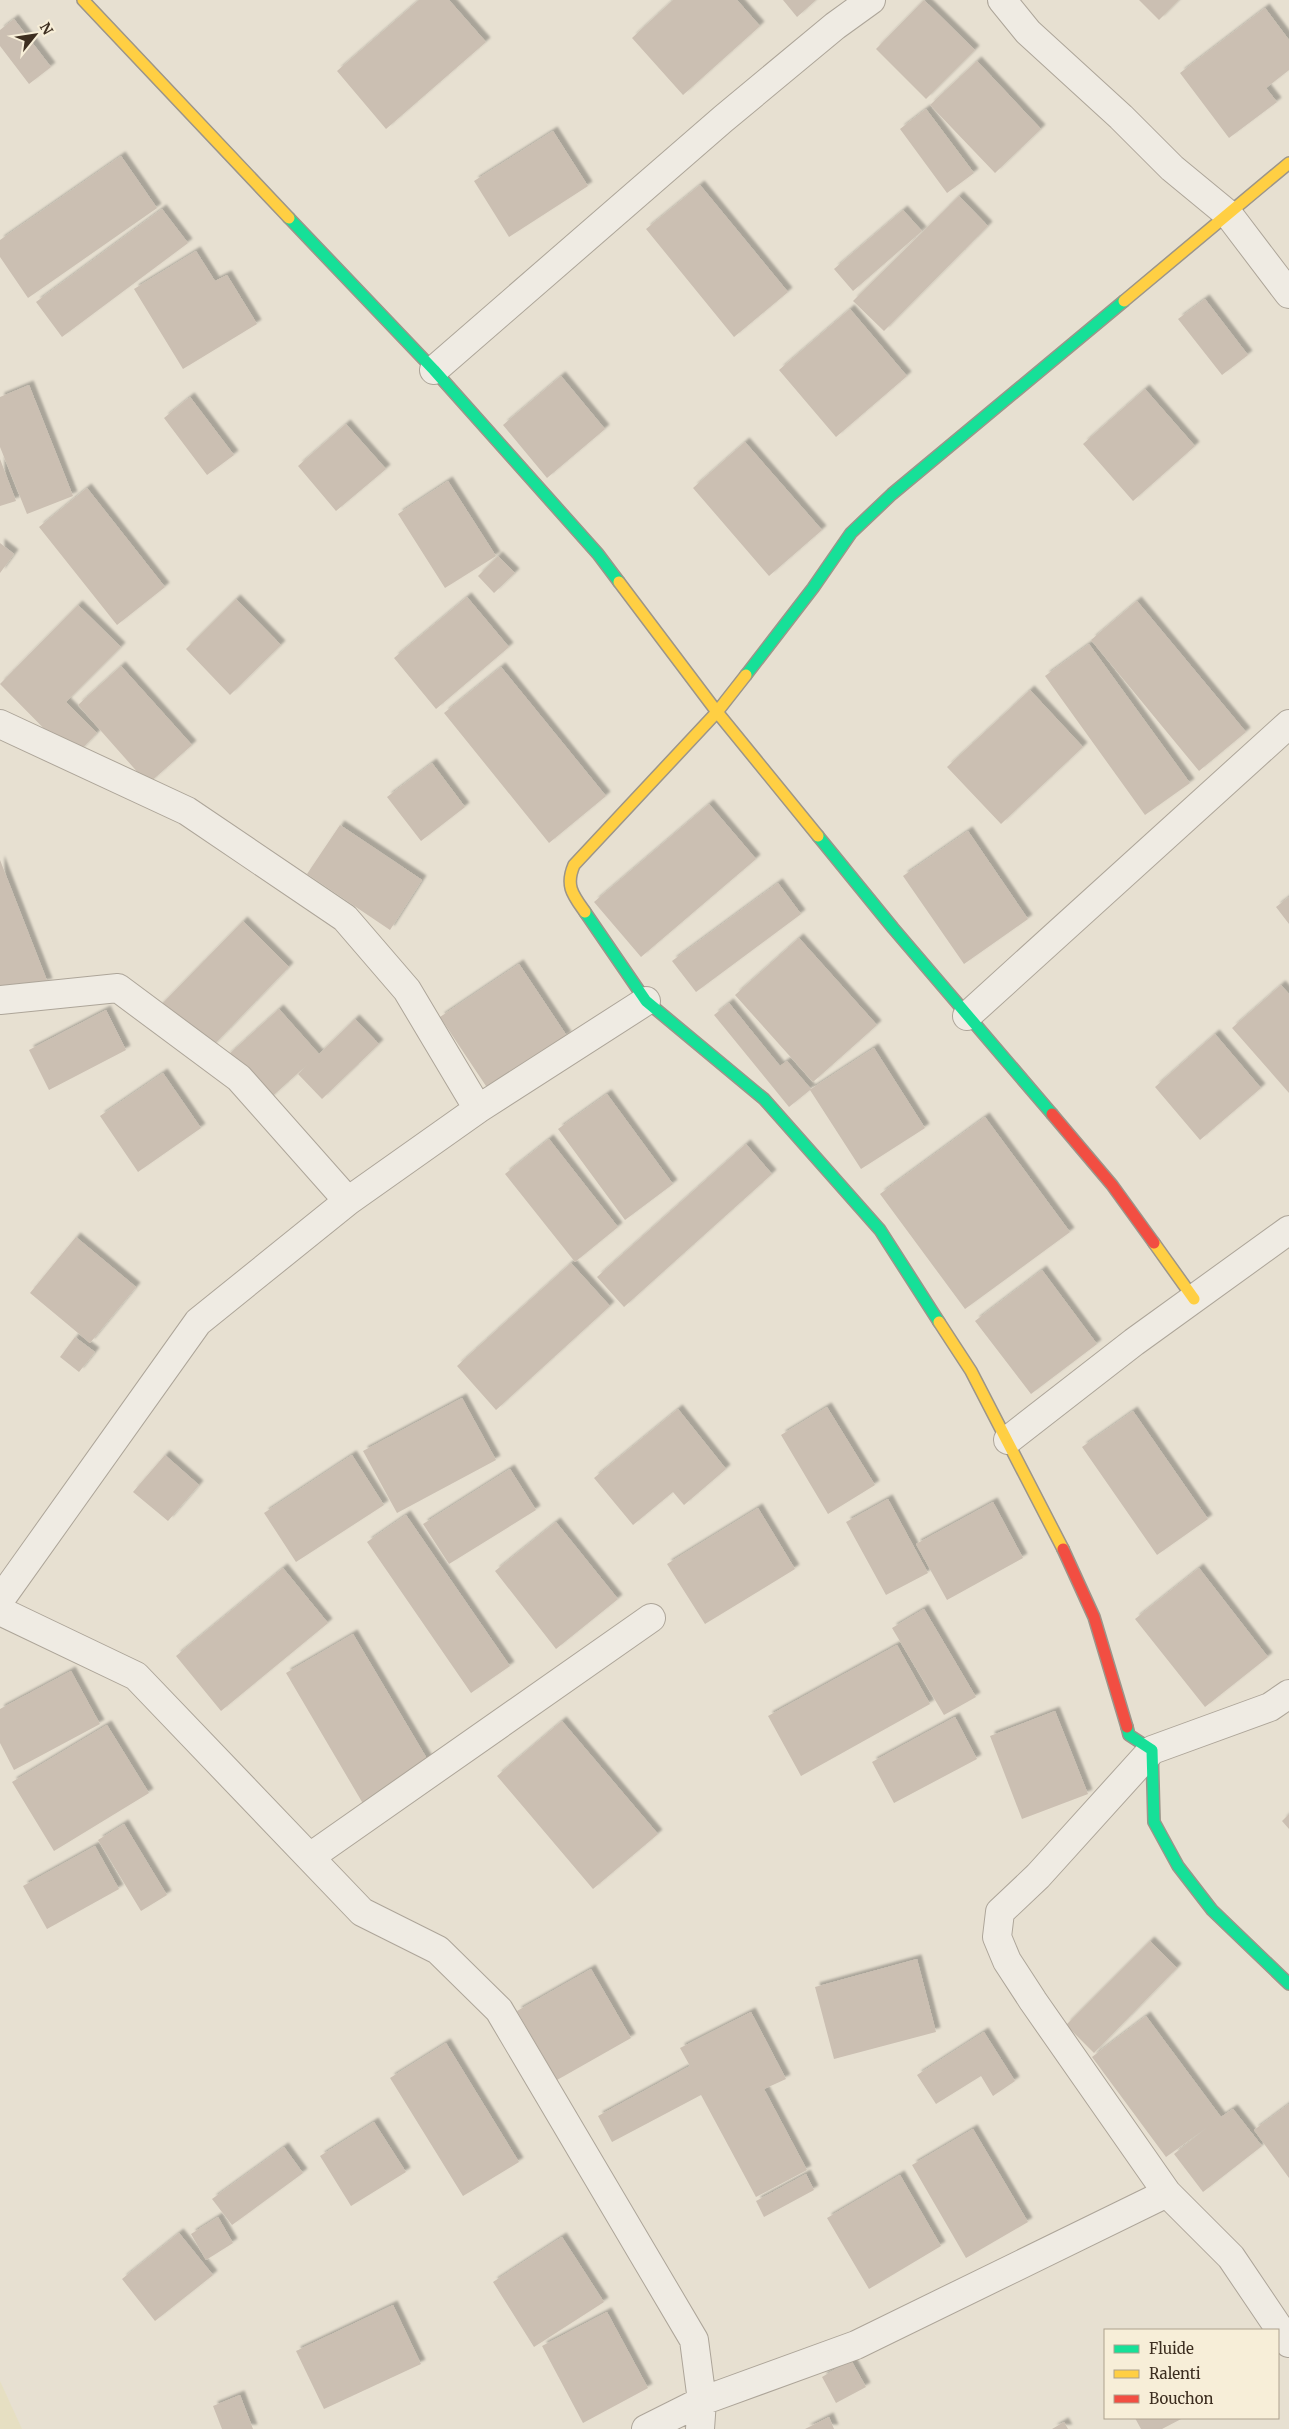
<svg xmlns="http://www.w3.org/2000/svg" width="1289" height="2429" font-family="Merriweather,serif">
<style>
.farmland{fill:#e6dfc2}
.building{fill:#cbbfb2;filter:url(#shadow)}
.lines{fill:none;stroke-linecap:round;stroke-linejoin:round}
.street-casing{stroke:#ada599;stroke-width:30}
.fast-casing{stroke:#9c958a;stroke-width:14}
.slow-casing{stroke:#9c958a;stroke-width:14}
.jam-casing{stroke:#9c958a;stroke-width:14}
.street{stroke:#efebe3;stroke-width:28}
.fast{stroke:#16e098;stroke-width:11}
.slow{stroke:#ffcf43;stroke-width:11}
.jam{stroke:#f24e42;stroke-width:11}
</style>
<defs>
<filter id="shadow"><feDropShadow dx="4.5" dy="-4.5" stdDeviation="1" flood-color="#0004"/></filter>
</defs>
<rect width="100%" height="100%" fill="#e7e0d1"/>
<path class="farmland" d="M0 2381 22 2429H0Z"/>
<path class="building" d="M419 0H449L486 42 386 129 337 71Z
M673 0H737L760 26 683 95 632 38Z
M783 0H816L797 17Z
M924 0 975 50 926 99 876 49Z
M1139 0H1179L1159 20Z
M1265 8 1289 40V70L1266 88 1277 102 1229 138 1180 73Z
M14 19 51 67 29 84 0 46V30Z
M977 61 1041 129 995 173 930 105Z
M926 109 974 173 947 193 900 129Z
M553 131 588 186 509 237 474 181Z
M121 156 157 208 28 298 0 257V240Z
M700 185 788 292 734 337 646 229Z
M959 196 988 226 884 331 853 301Z
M162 209 188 243 62 337 36 302Z
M903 210 922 231 853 291 834 269Z
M196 251 215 281 227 275 257 324 183 369 134 289Z
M1205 299 1248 355 1222 375 1178 319Z
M850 309 907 376 836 437 779 370Z
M561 376 605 429 547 478 503 425Z
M29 385 73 496 27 514 0 447V397Z
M1145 389 1195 446 1133 501 1083 444Z
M190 397 234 455 207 475 164 418Z
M346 424 386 469 336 511 298 466Z
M745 442 822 530 769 576 693 488Z
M0 459 16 501 0 506Z
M448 481 496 556 445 588 398 514Z
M87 488 165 587 117 625 39 527Z
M0 543 14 554 0 573Z
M498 556 515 573 494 593 478 576Z
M467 597 509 647 436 709 394 658Z
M236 599 281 645 230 695 186 649Z
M1137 601 1246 732 1199 771 1091 640Z
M78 605 121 647 66 702 97 733 73 758 0 684Z
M1089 644 1190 783 1145 815 1045 676Z
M121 666 192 745 148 784 78 705Z
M501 667 606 796 549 843 444 713Z
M1030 690 1083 747 1001 824 947 767Z
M432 763 465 807 421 841 387 797Z
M709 804 756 859 641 957 594 902Z
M340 825 422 880 390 930 307 874Z
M968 831 1028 919 964 964 903 876Z
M0 860 48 983 0 993Z
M778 883 801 914 696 992 672 961Z
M1289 897V924L1276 907Z
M243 921 289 967 205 1054 158 1008Z
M799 938 877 1025 813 1082 735 995Z
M519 964 567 1036 488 1089 440 1017Z
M1281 985 1289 994V1093L1232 1028Z
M729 1003 780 1066 787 1061 811 1089 874 1048 925 1128 861 1169 810 1090 789 1107 714 1015Z
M279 1009 319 1054 355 1019 379 1044 322 1099 298 1074 308 1064 266 1102 226 1057Z
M106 1010 126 1050 49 1090 29 1050Z
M1215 1034 1261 1088 1200 1140 1155 1087Z
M163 1073 201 1128 138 1172 100 1116Z
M607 1094 673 1184 625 1220 558 1129Z
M985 1117 1070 1232 965 1309 880 1194Z
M549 1139 618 1227 575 1262 505 1174Z
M746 1144 772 1174 624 1307 597 1277Z
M76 1237 136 1287 90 1343 30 1293Z
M571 1263 610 1306 496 1410 457 1366Z
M1042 1270 1097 1344 1031 1394 975 1321Z
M75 1337 95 1352 79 1372 60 1357Z
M462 1398 496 1460 397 1513 363 1451Z
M827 1407 875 1485 828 1514 781 1435Z
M678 1409 726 1469 684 1505 673 1492 633 1525 594 1478Z
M1133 1411 1208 1519 1157 1555 1082 1447Z
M165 1455 199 1485 168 1521 133 1492Z
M352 1455 384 1505 296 1562 264 1513Z
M510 1469 536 1510 449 1564 423 1524Z
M888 1499 928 1573 886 1595 846 1522Z
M993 1502 1023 1558 947 1600 916 1544Z
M758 1508 795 1569 705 1624 667 1564Z
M406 1515 510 1666 471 1693 367 1542Z
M556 1522 618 1599 556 1649 495 1571Z
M283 1568 328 1623 221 1711 176 1656Z
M1199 1568 1268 1657 1205 1707 1135 1619Z
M924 1609 976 1697 944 1715 892 1628Z
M353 1634 432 1767 365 1807 286 1673Z
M897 1645 930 1704 801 1776 768 1716Z
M71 1671 100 1724 14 1770 0 1743V1709Z
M1055 1711 1088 1794 1022 1819 990 1736Z
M955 1717 977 1759 894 1803 872 1762Z
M562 1721 658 1834 593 1889 497 1776Z
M107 1725 149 1793 54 1851 12 1782Z
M1289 1814V1829L1282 1821Z
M124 1824 167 1895 141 1911 98 1840Z
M95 1846 119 1889 47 1929 23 1886Z
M1150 1941 1177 1968 1094 2053 1066 2025Z
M917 1959 936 2032 834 2059 815 1987Z
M591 1969 631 2038 557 2080 517 2011Z
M751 2012 786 2079 764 2089 807 2170 756 2197 701 2095 612 2142 598 2116 690 2066 680 2048Z
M1146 2016 1221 2117 1233 2109 1262 2146 1203 2192 1174 2154 1209 2126 1166 2157 1092 2057Z
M984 2032 1015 2081 993 2096 981 2076 936 2104 917 2075Z
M446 2043 519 2162 463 2196 390 2078Z
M1289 2104V2178L1254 2130Z
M374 2122 406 2172 351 2206 320 2156Z
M973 2129 1028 2222 966 2258 912 2165Z
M284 2147 303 2173 232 2225 212 2199Z
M806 2174 814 2190 764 2217 756 2201Z
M900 2175 941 2246 869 2289 827 2218Z
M218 2217 233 2243 206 2260 191 2234Z
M179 2233 213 2275 155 2321 122 2279Z
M562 2237 604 2302 534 2347 493 2282Z
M393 2305 421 2364 324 2409 296 2351Z
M607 2312 648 2388 583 2423 542 2346Z
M851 2360 866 2387 836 2403 822 2377Z
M240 2395 253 2429H222L213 2406Z
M829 2417 834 2429H805Z
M1135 2418H1183L1162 2429H1141Z
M1064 2422 1068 2429H1052Z"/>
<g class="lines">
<defs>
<path id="street" d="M1002 0 1028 32 1121 117 1172 168 1229 215 1289 294
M434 370 723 119 835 26 871 0
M0 724 187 811 345 918 407 990 478 1109
M0 1000 118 988 239 1078 348 1201
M967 1016 1289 724
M1008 1440 1134 1342 1289 1230
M0 1600 198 1322 348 1201 478 1109 646 1001
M0 1611 136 1676 362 1912 438 1950 499 2010 694 2340 702 2401 700 2429
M1289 1694 1270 1707 1152 1750 1038 1876 1000 1912 997 1937 1007 1961 1033 2001 1167 2193 1231 2257 1289 2343
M310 1857 651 1618
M646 2429 702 2401 856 2345 1167 2193"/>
<path id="fast" d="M289 218 434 370 598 554 619 582
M746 675 813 588 851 533 892 494 1124 301
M818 836 893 928 1052 1114
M585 912 646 1001 764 1099 880 1230 939 1322
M1127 1727 1129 1735 1152 1750 1154 1822 1178 1866 1212 1910 1289 1984"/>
<path id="slow" d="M83 0 289 218
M1124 301 1289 163
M619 582 717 712 818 836
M585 912C573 895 565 886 574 865L717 712 746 675
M1154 1243 1194 1299
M939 1322 971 1371 1063 1549"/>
<path id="jam" d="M1052 1114 1112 1185 1154 1243
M1063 1549 1094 1617 1127 1727"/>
</defs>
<use href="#street" class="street-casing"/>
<use href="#fast" class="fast-casing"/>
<use href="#slow" class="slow-casing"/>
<use href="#jam" class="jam-casing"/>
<use href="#street" class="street"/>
<use href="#fast" class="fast"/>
<use href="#slow" class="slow"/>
<use href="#jam" class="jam"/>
</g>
<rect x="1104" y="2329" width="175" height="90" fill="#f7eed8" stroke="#ada18e"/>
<rect x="1114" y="2345" width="25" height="8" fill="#16e098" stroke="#ada18e"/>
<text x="1149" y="2354" font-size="15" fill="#3d2e20">Fluide</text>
<rect x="1114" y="2370" width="25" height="8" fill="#ffcf43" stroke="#ada18e"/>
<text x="1149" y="2379" font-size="15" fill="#3d2e20">Ralenti</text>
<rect x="1114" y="2395" width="25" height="8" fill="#f24e42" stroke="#ada18e"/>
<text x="1149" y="2404" font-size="15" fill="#3d2e20">Bouchon</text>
<g transform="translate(35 35) rotate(60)" stroke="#f7eed8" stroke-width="4" paint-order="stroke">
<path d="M0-4L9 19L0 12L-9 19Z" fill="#3d2e20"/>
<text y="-8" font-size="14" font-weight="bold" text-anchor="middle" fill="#3d2e20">N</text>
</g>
</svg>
